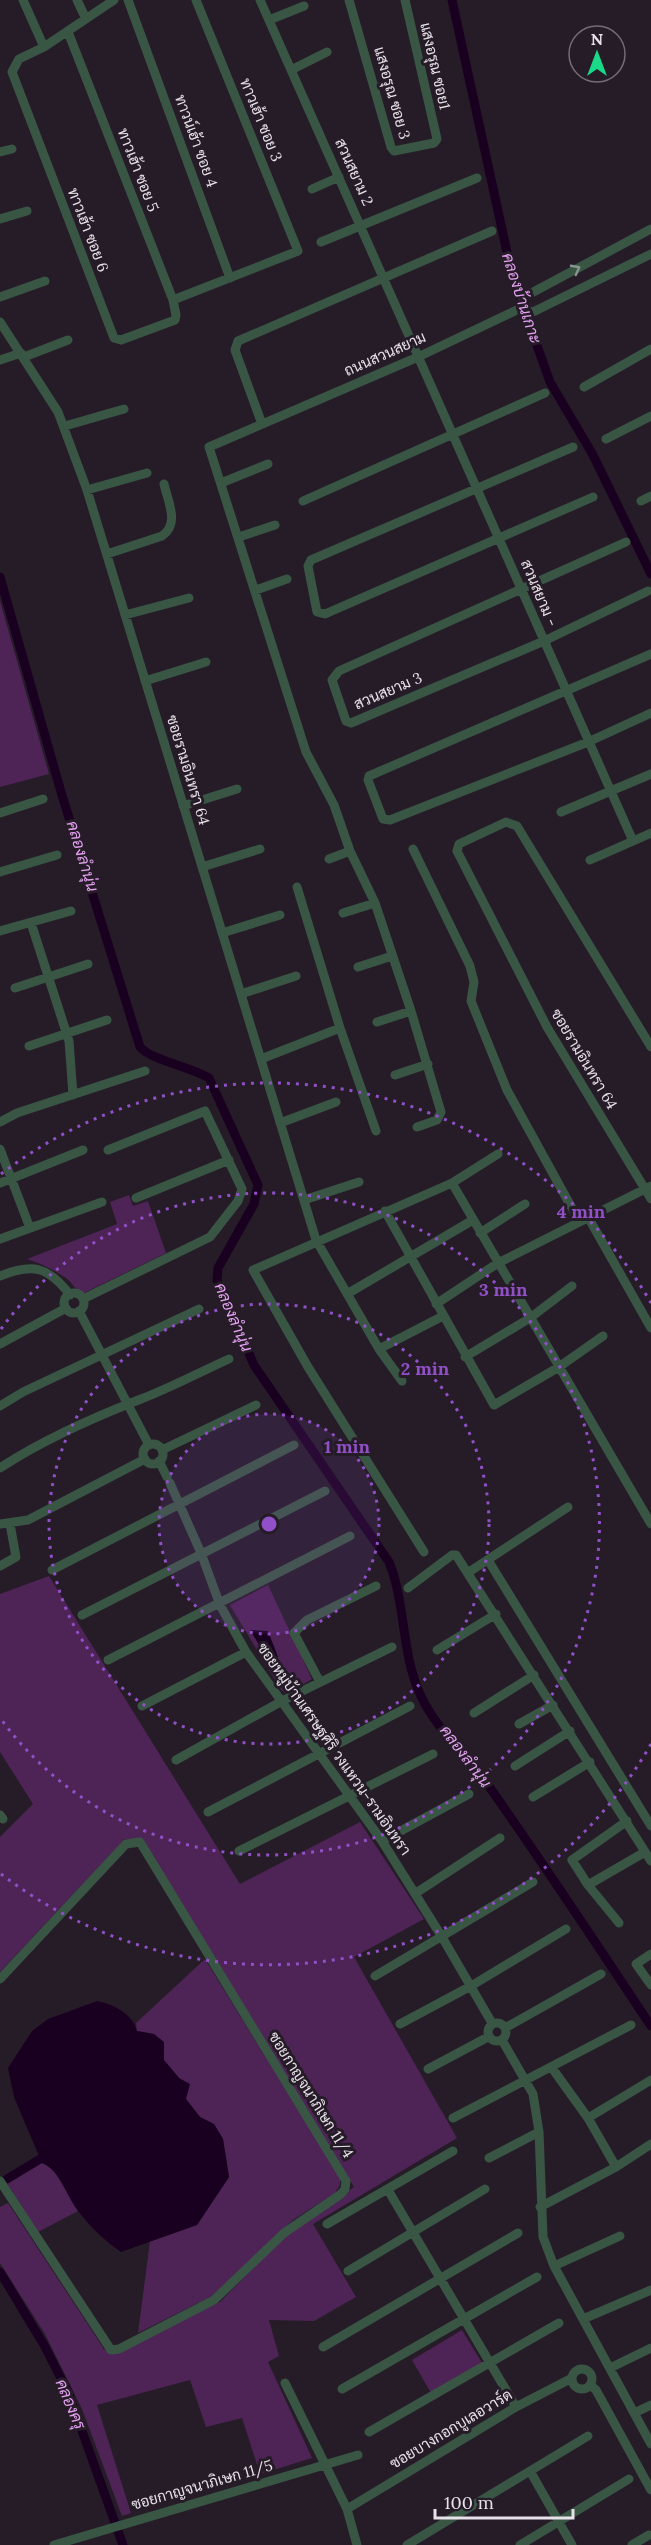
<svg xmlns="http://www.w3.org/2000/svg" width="651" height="2545" font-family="Lora,Sarabun,serif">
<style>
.green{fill:#4e2356}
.water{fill:#1a0020}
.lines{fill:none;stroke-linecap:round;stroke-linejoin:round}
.canal{stroke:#1a0020;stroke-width:9}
.minor{stroke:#395645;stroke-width:9}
.oneway{stroke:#88958f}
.ring{fill:none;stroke:#9150c7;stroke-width:3;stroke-dasharray:3 6}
.labels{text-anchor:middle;stroke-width:6;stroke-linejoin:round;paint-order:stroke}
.street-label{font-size:15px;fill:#e8e1e9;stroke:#261c28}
.water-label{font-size:16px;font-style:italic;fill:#e5a2f2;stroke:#261c28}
.centre{fill:#9150c7;stroke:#261c28;stroke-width:3}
.ring-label{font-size:18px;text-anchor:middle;font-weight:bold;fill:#9150c7;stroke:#261c28;stroke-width:6;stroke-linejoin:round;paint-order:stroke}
</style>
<rect width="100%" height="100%" fill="#261c28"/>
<path class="green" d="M0 601 49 774 0 787Z
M129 1195 133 1206 148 1201 166 1253 84 1293C75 1291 73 1283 66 1278 53 1269 41 1264 27 1259L117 1224 110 1202Z
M49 1576 240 1884 360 1822 424 1919 354 1957 457 2138 313 2224 356 2297 314 2321 269 2320 279 2356 268 2362 312 2458 260 2474 242 2418 206 2427 190 2380 97 2405 131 2513 122 2516 82 2409 45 2334 0 2263V2207L8 2203 104 2349 110 2353 119 2352 220 2302 286 2235 354 2187 143 1839H125L0 1972V1837L33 1804 0 1752V1594Z
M268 1585 312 1679 287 1694 281 1690 230 1605Z
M205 1959 340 2178V2185L335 2193 293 2220 212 2296 138 2333 150 2241 197 2225 229 2177 223 2139 214 2124 200 2117 186 2099 179 2078 164 2060 154 2034 137 2031 136 2023Z
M42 2163 52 2167 78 2211 38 2232 7 2183Z
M462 2330 482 2363 431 2393 412 2360Z"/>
<path class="water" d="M250 1630 268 1631 278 1657 277 1666 270 1663Z
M97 2001C113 2004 133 2014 137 2031L154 2034 164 2042V2060L179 2078 190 2084 186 2099 200 2117 214 2124 223 2139 229 2177 197 2225 121 2252C104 2240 91 2228 79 2212 66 2196 61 2171 42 2163L14 2097 8 2068 32 2031 48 2019Z"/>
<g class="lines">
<path class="canal" d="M452 0 512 275 550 382 593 455 651 574
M0 577 61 792 140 1047C153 1061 189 1066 209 1078L258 1185 254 1204 218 1268 217 1280 254 1365 389 1562C406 1604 401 1652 420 1694 435 1728 466 1755 488 1785 544 1864 597 1945 651 2026
M7 2179 40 2159
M0 2272 44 2345 68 2392 123 2545"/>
<path class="minor" d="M23 0 44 47
M77 0 86 19
M128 0 230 278
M260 0 633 841
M349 0 391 147 394 151 434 143 437 139 405 0
M269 20 304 6
M68 32 173 300 176 315 175 320 121 340 114 338 12 72 19 59 44 47 114 0
M291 70 327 52
M0 152 12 149
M312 189 339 177
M0 219 27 211
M321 242 477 178
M0 297 45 281
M173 300 298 251 196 0
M519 309 524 297 651 229
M0 322 58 412 87 490 316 1240 379 1349 402 1381
M24 357 68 340
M0 360 21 353
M584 387 651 349
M262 424 235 350 238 341 492 231
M65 426 124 409
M606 439 651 416
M573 447 311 560 308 566 317 612 325 614 593 497
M221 483 268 464
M87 490 147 473
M303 501 545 393
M641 501 651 496
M239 537 275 525
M626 542 339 671 332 680 346 721 351 723 544 641 648 591
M107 554 162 536C180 524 168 502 164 484
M256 590 287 579
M125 615 189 598
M651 654 369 776 368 780 383 819 390 820 588 742 651 713
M145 681 206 662
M183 806 237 789
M561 812 651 774
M0 813 43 799
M413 849 470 966 474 982 471 1001 507 1090 579 1221
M329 859 350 851
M590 860 651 833
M202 867 260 849
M0 872 57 855
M297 887 340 1028 376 1131
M343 913 375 903
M31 923 69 1041 73 1095
M0 931 71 911
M222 933 280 915
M358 967 392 956
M15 988 88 964
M241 994 296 976
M377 1022 411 1011
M29 1046 107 1020
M651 1047 517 826 506 822 459 844 457 851 547 1027 651 1199
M261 1059 340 1028
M395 1075 428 1064
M0 1122 17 1113 145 1071
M280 1123 336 1102
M417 1127 437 1120 441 1112 411 1011 375 903 350 851 334 805 306 752 209 447 418 357 519 309 533 312 651 254
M0 1149 30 1228
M0 1183 83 1150
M452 1183 651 1524
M136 1198 229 1160
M304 1200 359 1182
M385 1211 494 1405 559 1367 603 1336
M588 1217 651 1328
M480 1233 525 1204
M0 1239 102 1202
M0 1276C32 1263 48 1266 70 1295
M64 1303a10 10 0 1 1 20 0a10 10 0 1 1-20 0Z
M347 1294 473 1220
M83 1299 210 1237 238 1201 242 1189 205 1111 108 1150
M436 1304 498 1263 651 1186
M79 1311 149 1445
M0 1344 66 1308
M379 1349 443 1316
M465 1357 530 1318 572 1286
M0 1406 23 1392 199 1309
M143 1454a10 10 0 1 1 20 0a10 10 0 1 1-20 0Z
M162 1450 256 1405
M159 1461 167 1477
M0 1468C44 1439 92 1418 141 1399 170 1388 200 1372 229 1359
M170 1483 201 1553 220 1605 246 1652 382 1841 442 1937 492 2023
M0 1524 28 1520 145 1459
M424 1552 308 1367 253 1270 452 1183 498 1154
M488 1560 651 1826
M0 1566 16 1557 10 1524
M52 1570 294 1445
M469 1572 568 1507
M408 1588 452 1555H456L651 1861
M82 1615 325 1491
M437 1650 496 1614
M108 1660 350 1536
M320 1682 294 1633 307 1620 376 1586
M142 1706 246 1652
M474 1713 534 1675
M519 1724 553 1705
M176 1760 282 1701 392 1647
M515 1766 570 1731
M533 1797 590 1762
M208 1812 410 1706
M0 1815 3 1819
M382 1841 469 1794
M239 1851 433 1754
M588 1885 645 1852
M416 1893 500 1838
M619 1923 588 1885 572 1860 627 1821
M651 1954 636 1964 651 1985
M375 1976 533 1882
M0 1979 126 1844 140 1842 346 2181 345 2189 341 2194 284 2233 214 2300 119 2349 111 2350 0 2181
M488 2032a9 9 0 1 1 18 0a9 9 0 1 1-18 0Z
M400 2024 471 1986 566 1929
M505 2028 601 1974
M502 2040 533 2094 539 2132 543 2237 554 2266 651 2444
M552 2068 588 2118 616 2167
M428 2069 488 2037
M453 2118 631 2025
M588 2118 651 2080
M489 2158 539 2132
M388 2190 516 2407
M540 2207 616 2167 651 2144
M327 2224 453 2151
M554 2266 620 2236
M348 2271 485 2189
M583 2319 651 2290
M323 2347 518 2233
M610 2368 651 2348
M572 2379a10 10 0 1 1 20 0a10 10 0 1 1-20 0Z
M285 2383 347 2509 357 2545
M590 2385 596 2390 651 2490
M342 2389 537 2277
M634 2413 651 2405
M369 2432 559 2323
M530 2471 588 2436
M347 2509 516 2407 572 2378
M54 2545 358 2455
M407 2545 530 2471 572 2545
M520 2545 629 2479
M632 2545 649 2535"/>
</g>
<defs><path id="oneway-chevron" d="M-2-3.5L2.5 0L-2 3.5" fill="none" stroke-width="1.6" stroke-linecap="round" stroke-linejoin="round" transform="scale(1.5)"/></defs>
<use class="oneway" href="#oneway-chevron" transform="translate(576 269) rotate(-28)"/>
<circle cx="269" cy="1524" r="110" fill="#9150c7" fill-opacity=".12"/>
<g class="ring">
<circle cx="269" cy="1524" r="110"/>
<circle cx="269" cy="1524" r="220"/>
<path d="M1 1329A331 331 0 1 1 1 1719"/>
<path d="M651 1744A441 441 0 0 1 1 1874M1 1174A441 441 0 0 1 651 1303"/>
</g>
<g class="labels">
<g class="street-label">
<text transform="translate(435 66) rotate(77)" y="5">แสงอรุณ ซอย1</text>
<text transform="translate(392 93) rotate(74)" y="5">แสงอรุณ ซอย 3</text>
<text transform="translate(261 120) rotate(68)" y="5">ทาวเฮ้า ซอย 3</text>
<text transform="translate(196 141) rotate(70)" y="5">ทาวน์เฮ้า ซอย 4</text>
<text transform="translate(138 170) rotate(69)" y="5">ทาวเฮ้า ซอย 5</text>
<text transform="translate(354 172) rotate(66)" y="5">สวนสยาม 2</text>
<text transform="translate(88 230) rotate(69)" y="5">ทาวเฮ้า ซอย 6</text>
<text transform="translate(385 354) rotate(-24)" y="5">ถนนสวนสยาม</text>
<text transform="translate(539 593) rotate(67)" y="5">สวนสยาม -</text>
<text transform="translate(388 691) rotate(-23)" y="5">สวนสยาม 3</text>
<text transform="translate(188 770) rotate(73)" y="5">ซอยรามอินทรา 64</text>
<text transform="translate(584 1059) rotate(59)" y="5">ซอยรามอินทรา 64</text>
<text transform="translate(334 1749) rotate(55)" y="5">ซอยหมู่บ้านเศรษฐศิริ วงแหวน-รามอินทรา</text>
<text transform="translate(311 2095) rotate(58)" y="5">ซอยกาญจนาภิเษก 11/4</text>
<text transform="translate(451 2429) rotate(-31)" y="5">ซอยบางกอกบูเลอวาร์ด</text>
<text transform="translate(202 2485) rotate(-16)" y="5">ซอยกาญจนาภิเษก 11/5</text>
</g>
<g class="water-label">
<text transform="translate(522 298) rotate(72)" y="6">คลองบ้านเกาะ</text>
<text transform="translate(83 856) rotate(73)" y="6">คลองลำนุ่น</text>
<text transform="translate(234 1317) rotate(67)" y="6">คลองลำนุ่น</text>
<text transform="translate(466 1756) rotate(53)" y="6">คลองลำนุ่น</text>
<text transform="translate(71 2404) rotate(67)" y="6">คลองครุ</text>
</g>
</g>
<circle cx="269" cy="1524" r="9" class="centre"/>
<g class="ring-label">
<text x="581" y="1218">4 min</text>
<text x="503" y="1296">3 min</text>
<text x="425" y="1375">2 min</text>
<text x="347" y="1453">1 min</text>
</g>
<g transform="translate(597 54)"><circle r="28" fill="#261c28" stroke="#746b75" stroke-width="1.5"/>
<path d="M0-4.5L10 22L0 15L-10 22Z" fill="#1ad988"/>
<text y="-9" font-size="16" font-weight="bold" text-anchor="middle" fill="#e8e1e9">N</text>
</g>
<path d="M435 2509v9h138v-9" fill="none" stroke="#e8e1e9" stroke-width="3"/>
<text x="444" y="2509" font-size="18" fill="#e8e1e9" stroke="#261c28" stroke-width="4.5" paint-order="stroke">100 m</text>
</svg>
